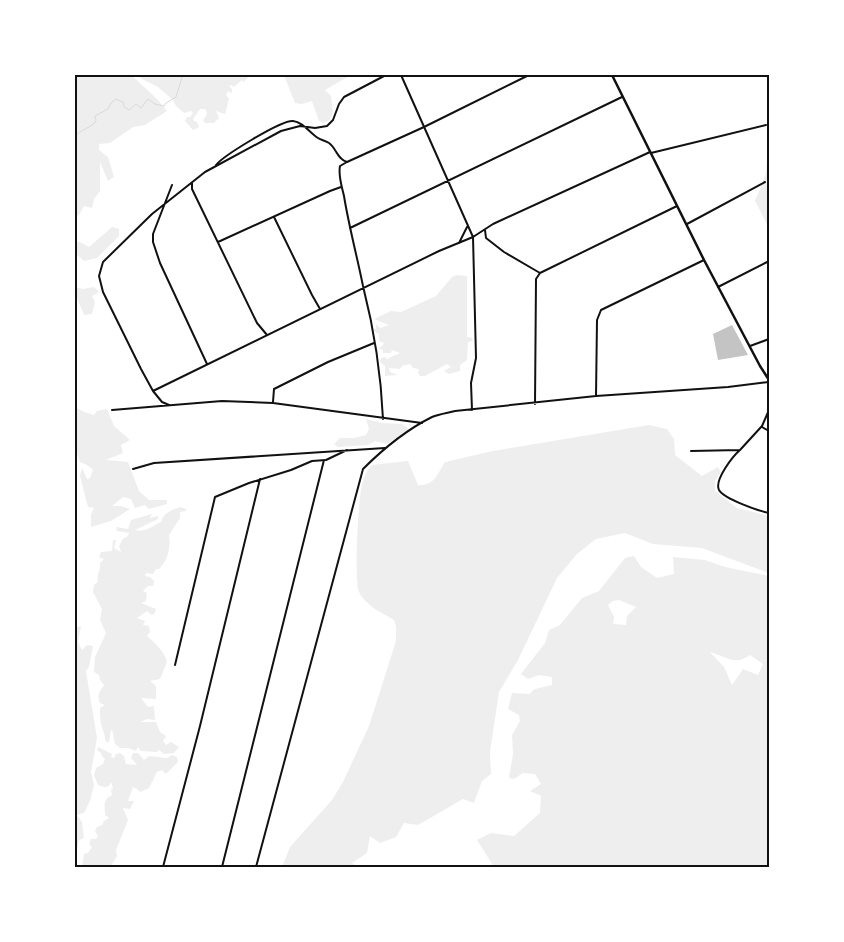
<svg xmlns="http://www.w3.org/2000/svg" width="844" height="942" font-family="Arial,sans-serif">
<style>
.green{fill:#eee;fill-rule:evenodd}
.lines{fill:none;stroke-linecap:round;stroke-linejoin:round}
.stream{stroke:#d9d9d9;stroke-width:1}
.building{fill:#c4c4c4}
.minor{stroke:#111;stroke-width:2}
.tertiary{stroke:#111;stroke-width:2.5}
.neatline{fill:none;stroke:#111;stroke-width:2}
</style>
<rect width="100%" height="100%" fill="#fff"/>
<path class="green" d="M75 75H131L156 98 167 111 145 125 133 127 110 143 99 144V150L108 157 114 177 108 181 100 162V191L94 199 92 208 84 206 79 215 75 217Z
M138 75H250L244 82 242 80 234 87 231 85 229 86 232 89V93L228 91 226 95 229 99 225 114 216 111 219 118 214 123H205L203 120 206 116 207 113 205 109H200L193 119 194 121 197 122 199 127 193 130 185 121 187 117H190L193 113 191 111 184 113 176 106 173 100 158 87 142 79Z
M284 75H351L325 90 331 96 333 112 330 120 323 123 319 121 312 101 302 104 295 103Z
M769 128V228L755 201 766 174Z
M112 227 119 229V236L97 258 84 261 75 253V242H80L89 247Z
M457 275 467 276V337L472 338 473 341 468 342 467 360 460 365V371L449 374 444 371 451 367 447 364 425 376H420L418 373 419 369 413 368 410 364 402 366 400 369 389 368 390 372 398 375 385 376V366L380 362 381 358 385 357 387 359 400 353 392 350 391 353H383V350L380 349 379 348 383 345 384 343 379 341V334L375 332 373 329H376V324L380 328 389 325 374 319 391 311 401 312 436 296 452 277Z
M75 287 83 289 94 287 99 292 92 296 95 302 92 314 84 315 77 298 75 305Z
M75 407 84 412 94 415 97 411 107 409 114 426 130 440 121 445 123 453 106 460 128 462 139 491 149 500H167V504L149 509 145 505 135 508 131 499 123 497 112 506H121L130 509 111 521 91 527V514L94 508 88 507 80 476 82 468 87 479 90 478 93 470 87 465 80 462 75 448Z
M366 419 382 423 402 424 409 429 387 444 375 441 368 445 338 447 334 444 340 438H354L366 435 369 429Z
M649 425 667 429 674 439 675 455 702 476 718 467 721 472 715 481V491L737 508 769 516V573L702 548 653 544 625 533 596 539 577 554 557 578 518 660 499 692 490 752 491 774 482 781 474 803 463 799 418 825 404 823 396 837 380 843 370 836 367 853 352 863 358 867H282L290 847 332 800 343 782 369 726 396 641V627L394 620C381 612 367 607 359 592 354 580 358 500 362 485 364 477 366 471 372 465L408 461 418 485C435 486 437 474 445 462L493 451Z
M180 507 186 509V511L180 512V518L169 535C171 546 168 561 159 569H156L153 574 146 573 145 576 150 577 154 581 153 586H148L143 591 147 593 146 601 141 603 156 609 155 613 152 615 147 611 137 618 145 621 143 625 149 626 150 632 147 636C155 643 165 652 167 662L160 679 150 681 156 686V699L141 698 148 707 154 706 155 720 147 719 140 722H156L160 732 166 736 163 741 166 745 171 742 179 747 174 753 164 754 159 750 157 752 141 751 138 747 136 751 128 748H120L115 744 112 729C109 733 111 739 108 743L105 740C105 734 103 732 102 727 100 722 100 713 100 708L105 705 100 703C96 694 100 692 104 685L100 680 99 675 94 672 95 657 106 633 100 620 102 609 93 592 94 585 98 582C96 575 101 570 100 563L104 559 99 557 101 552 112 551 113 540H116L114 548 121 552 119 546 123 539 128 536 129 533 117 531 116 527 128 529 131 520 152 514 150 518 158 516V519L135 530C144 533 153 526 161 522 163 513 172 510 180 507Z
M634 556 641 567 657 578 674 574 673 557 705 560 725 567 769 576V867H494L477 840 491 833 514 836 540 813 541 796 530 791 541 784 535 774 523 773 514 779 509 778 513 754 512 735 520 721 519 715 508 709 512 693 529 694 535 689 552 685V677L539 675 528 679 521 674 545 643 549 630 560 625 582 598 599 591 625 558ZM619 600 636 607 627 616 626 625 613 624 614 617 608 605 613 601ZM710 652C727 657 735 666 750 655L763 664 758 675 743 669 732 685 724 667Z
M81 626 78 642 82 650 87 645 93 646 89 667 86 671 97 738 91 772 94 785 90 801 84 813 77 815 82 822 84 838 79 840 75 857V634L77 627Z
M98 747 112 754 111 757 114 758 116 754 120 753 124 756 126 764 137 765 131 758 133 753H138L144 760 149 756 167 758 172 755 177 757 178 762 166 774 162 770 157 772 149 788 140 792 137 789 133 787 128 801H134L130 809 123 808 128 820 116 850 117 856 110 867H82L84 854 88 853 92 847 89 844 91 839H96L98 836 95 831 97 827 102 825 104 821 109 818 105 815C105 805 102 800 112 795L111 790 113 788 111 782 109 786 104 787 98 785 94 775 96 768 103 764 105 759 102 756 101 753 97 750Z"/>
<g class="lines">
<path class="stream" d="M75 137C80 129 90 129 96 121L95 116 108 109 111 103 116 99 123 102 124 107 129 110 136 104 141 108 148 99 155 104 164 106 166 103 176 97 182 77 187 75"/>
</g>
<path class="building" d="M732 325 748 355 718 360 713 334Z"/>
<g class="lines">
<path class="minor" d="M401 75 473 237 476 358 471 383 472 410
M612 76 726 75
M651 153 766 125
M347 162 424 127 529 75
M216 165C223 156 281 120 293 121 303 122 310 133 318 138 321 140 326 141 329 143 337 149 337 159 347 162L340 166C338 176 342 187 344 196 349 227 357 256 363 286 374 329 381 374 383 419
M192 183V189L257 323 267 335
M172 185 153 234V242L160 263 207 364
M274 217 312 295 320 309
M687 224 765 182
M350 228 622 97
M485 230 486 238 504 252 540 273
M218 242 330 191 341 187
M459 243 467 227
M718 287 769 261
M750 346 769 339
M153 391 439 251 473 237 493 224 650 152
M596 396 597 320 601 310 704 260
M273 402 274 389 328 362 374 343
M535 404 536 279 540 273 677 206
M169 405 162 402 153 391 141 369 103 292 99 276 103 262 152 214 205 172 281 131 300 126 315 128 327 126 333 120 339 104 344 97 386 75
M112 410 222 401 273 403 422 423
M762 427 769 431
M740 450C733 456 714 480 719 490 724 499 759 511 769 513
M691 451 740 450 762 426 769 410
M133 469 154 463 385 448
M175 665 215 497 249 483 291 470 312 461 326 460 347 450
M163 867 200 726 260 479
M222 867 324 460
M256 867 363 469C382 450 408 429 432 417 439 414 447 413 455 411L596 396 728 387 769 382"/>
<path class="tertiary" d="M612 75 704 260 760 366 769 380"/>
</g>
<rect width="844" height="942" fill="none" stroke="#ffffff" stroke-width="152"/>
<rect x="76" y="76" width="692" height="790" class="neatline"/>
</svg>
